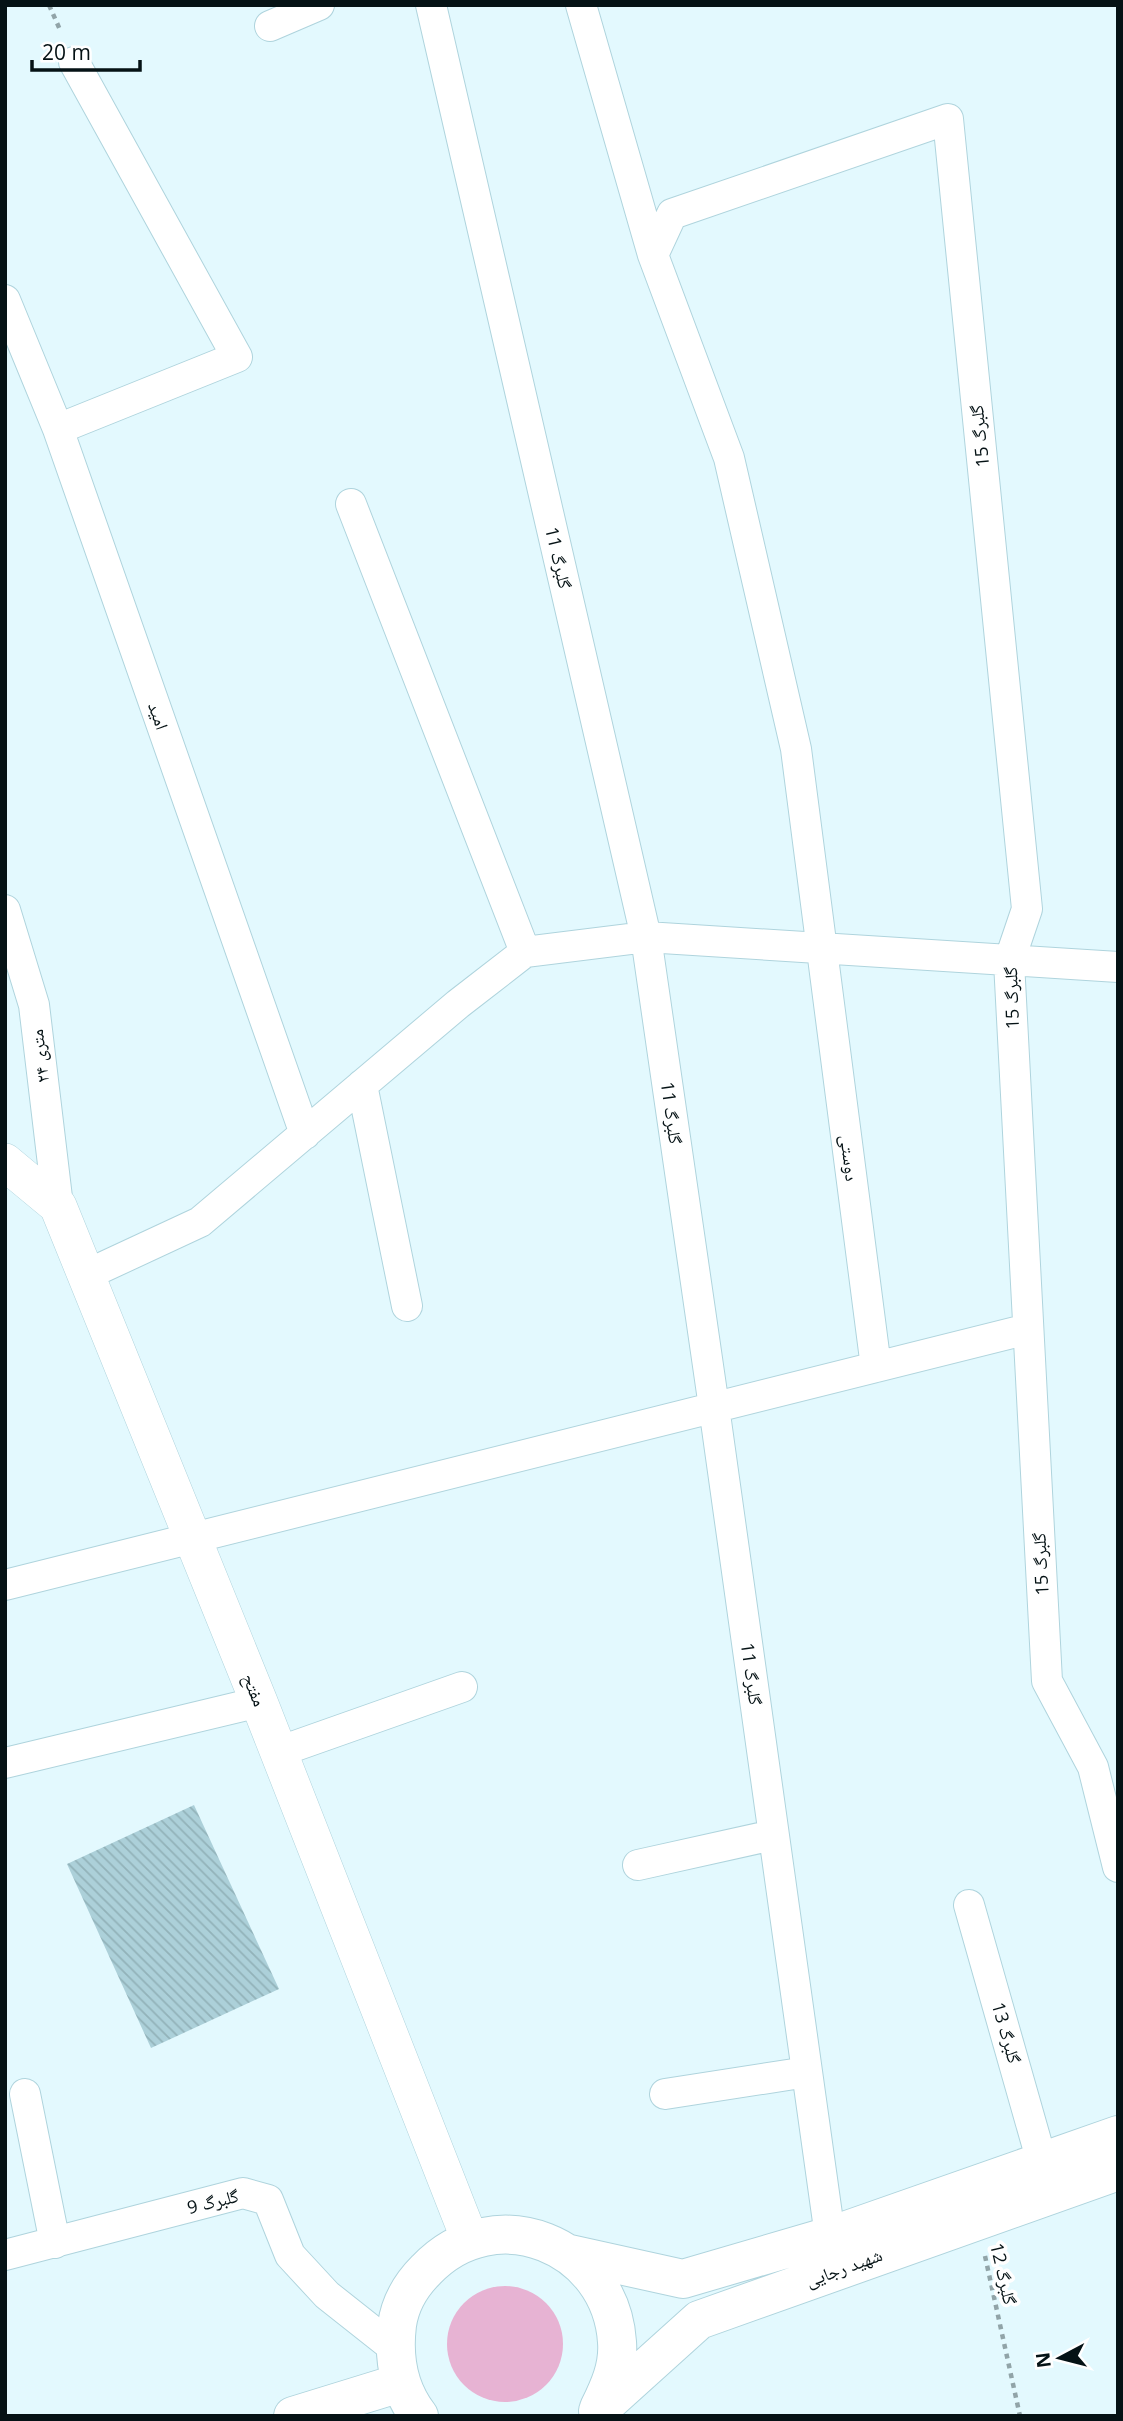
<svg xmlns="http://www.w3.org/2000/svg" width="1123" height="2421" font-family="'Open Sans','Noto Naskh Arabic',sans-serif">
<style>
.grass{fill:#e7b3d3}
.building{fill:url(#building-back-hatch)}
.lines{fill:none;stroke-linecap:round;stroke-linejoin:round}
.minor-casing{stroke:#afd4dd;stroke-width:32}
.tertiary-casing{stroke:#afd4dd;stroke-width:38}
.secondary-casing{stroke:#afd4dd;stroke-width:40}
.path{stroke:#91a4a8;stroke-width:4.5;stroke-dasharray:5 5;stroke-linecap:butt}
.minor{stroke:#fff;stroke-width:30}
.tertiary{stroke:#fff;stroke-width:37}
.secondary{stroke:#fff;stroke-width:38}
.labels{text-anchor:middle;stroke-width:7;stroke-linejoin:round;paint-order:stroke}
.street-label{font-size:18px;fill:#051215;stroke:#fff}
</style>
<defs>
<pattern id="building-back-hatch" width="6" height="6" patternUnits="userSpaceOnUse" patternTransform="scale(1.75)"><rect width="6" height="6" fill="#acd0d9"/><path d="M-1 5l2 2M0 0l6 6M5-1l2 2" fill="none" stroke="#92b2b9"/></pattern>
</defs>
<rect width="100%" height="100%" fill="#e3f9fe"/>
<path class="grass" d="M447 2344a58 58 0 1 1 116 0a58 58 0 1 1-116 0Z"/>
<path class="building" d="M194 1805 279 1989 151 2048 67 1864Z"/>
<g class="lines">
<defs>
<path id="minor" d="M431 5 646 937 714 1407 830 2236
M581 5 653 255
M270 26 319 5
M5 300 58 429 305 1134
M58 429 237 357 74 62
M351 504 525 952
M5 910 34 1005 58 1206
M362 1085 407 1306
M86 1275 200 1222 458 1004 525 952 646 937 1118 967
M876 1367 796 749 729 458 653 255 672 214 948 119 1027 909 1009 962 1047 1681 1093 1767 1118 1867
M5 1585 1028 1329
M278 1752 462 1687
M5 1763 259 1702
M638 1865 773 1835
M969 1905 1042 2162
M25 2094 55 2243
M665 2094 807 2072
M5 2255 243 2193 268 2200 290 2255 327 2295 394 2348"/>
<path id="tertiary" d="M5 1162 58 1206 259 1702 470 2240"/>
<path id="secondary" d="M570 2254 683 2279 830 2236 1118 2135
M598 2411 699 2320 1118 2171
M293 2416 400 2383
M419 2416C398 2389 393 2358 397 2325 400 2304 411 2285 426 2270 495 2197 611 2245 617 2342 619 2366 609 2388 599 2408"/>
</defs>
<use href="#minor" class="minor-casing"/>
<use href="#tertiary" class="tertiary-casing"/>
<use href="#secondary" class="secondary-casing"/>
<path class="path" d="M49 5 61 32
M985 2256 1020 2416"/>
<use href="#minor" class="minor"/>
<use href="#tertiary" class="tertiary"/>
<use href="#secondary" class="secondary"/>
</g>
<g class="labels">
<g class="street-label">
<text transform="translate(980 436) rotate(-96)" y="6">گلبرگ 15</text>
<text transform="translate(558 558) rotate(77)" y="6">گلبرگ 11</text>
<text transform="translate(158 716) rotate(71)" y="6">امید</text>
<text transform="translate(1012 998) rotate(-92)" y="6">گلبرگ 15</text>
<text transform="translate(40 1056) rotate(-97)" y="6">۲۴ متری</text>
<text transform="translate(671 1113) rotate(82)" y="6">گلبرگ 11</text>
<text transform="translate(849 1158) rotate(83)" y="6">دوستی</text>
<text transform="translate(1041 1564) rotate(-93)" y="6">گلبرگ 15</text>
<text transform="translate(751 1674) rotate(82)" y="6">گلبرگ 11</text>
<text transform="translate(254 1690) rotate(68)" y="6">مفتح</text>
<text transform="translate(1006 2033) rotate(74)" y="6">گلبرگ 13</text>
<text transform="translate(213 2202) rotate(-14)" y="6">گلبرگ 9</text>
<text transform="translate(844 2268) rotate(-20)" y="6">شهید رجایی</text>
<text transform="translate(1003 2274) rotate(77)" y="6">گلبرگ 12</text>
</g>
</g>
<rect width="1123" height="2421" fill="none" stroke="#051215" stroke-width="14"/>
<g transform="translate(1060 2358) rotate(263)" stroke="#ffffff" stroke-width="5" paint-order="stroke">
<path d="M0-5L12 26L0 18L-12 26Z" fill="#051215"/>
<text y="-10" font-size="19" font-weight="bold" text-anchor="middle" fill="#051215">N</text>
</g>
<path d="M32 60v10h108v-10" fill="none" stroke="#051215" stroke-width="3.5"/>
<text x="42" y="60" font-size="21" fill="#051215" stroke="#ffffff" stroke-width="5" paint-order="stroke">20 m</text>
</svg>
